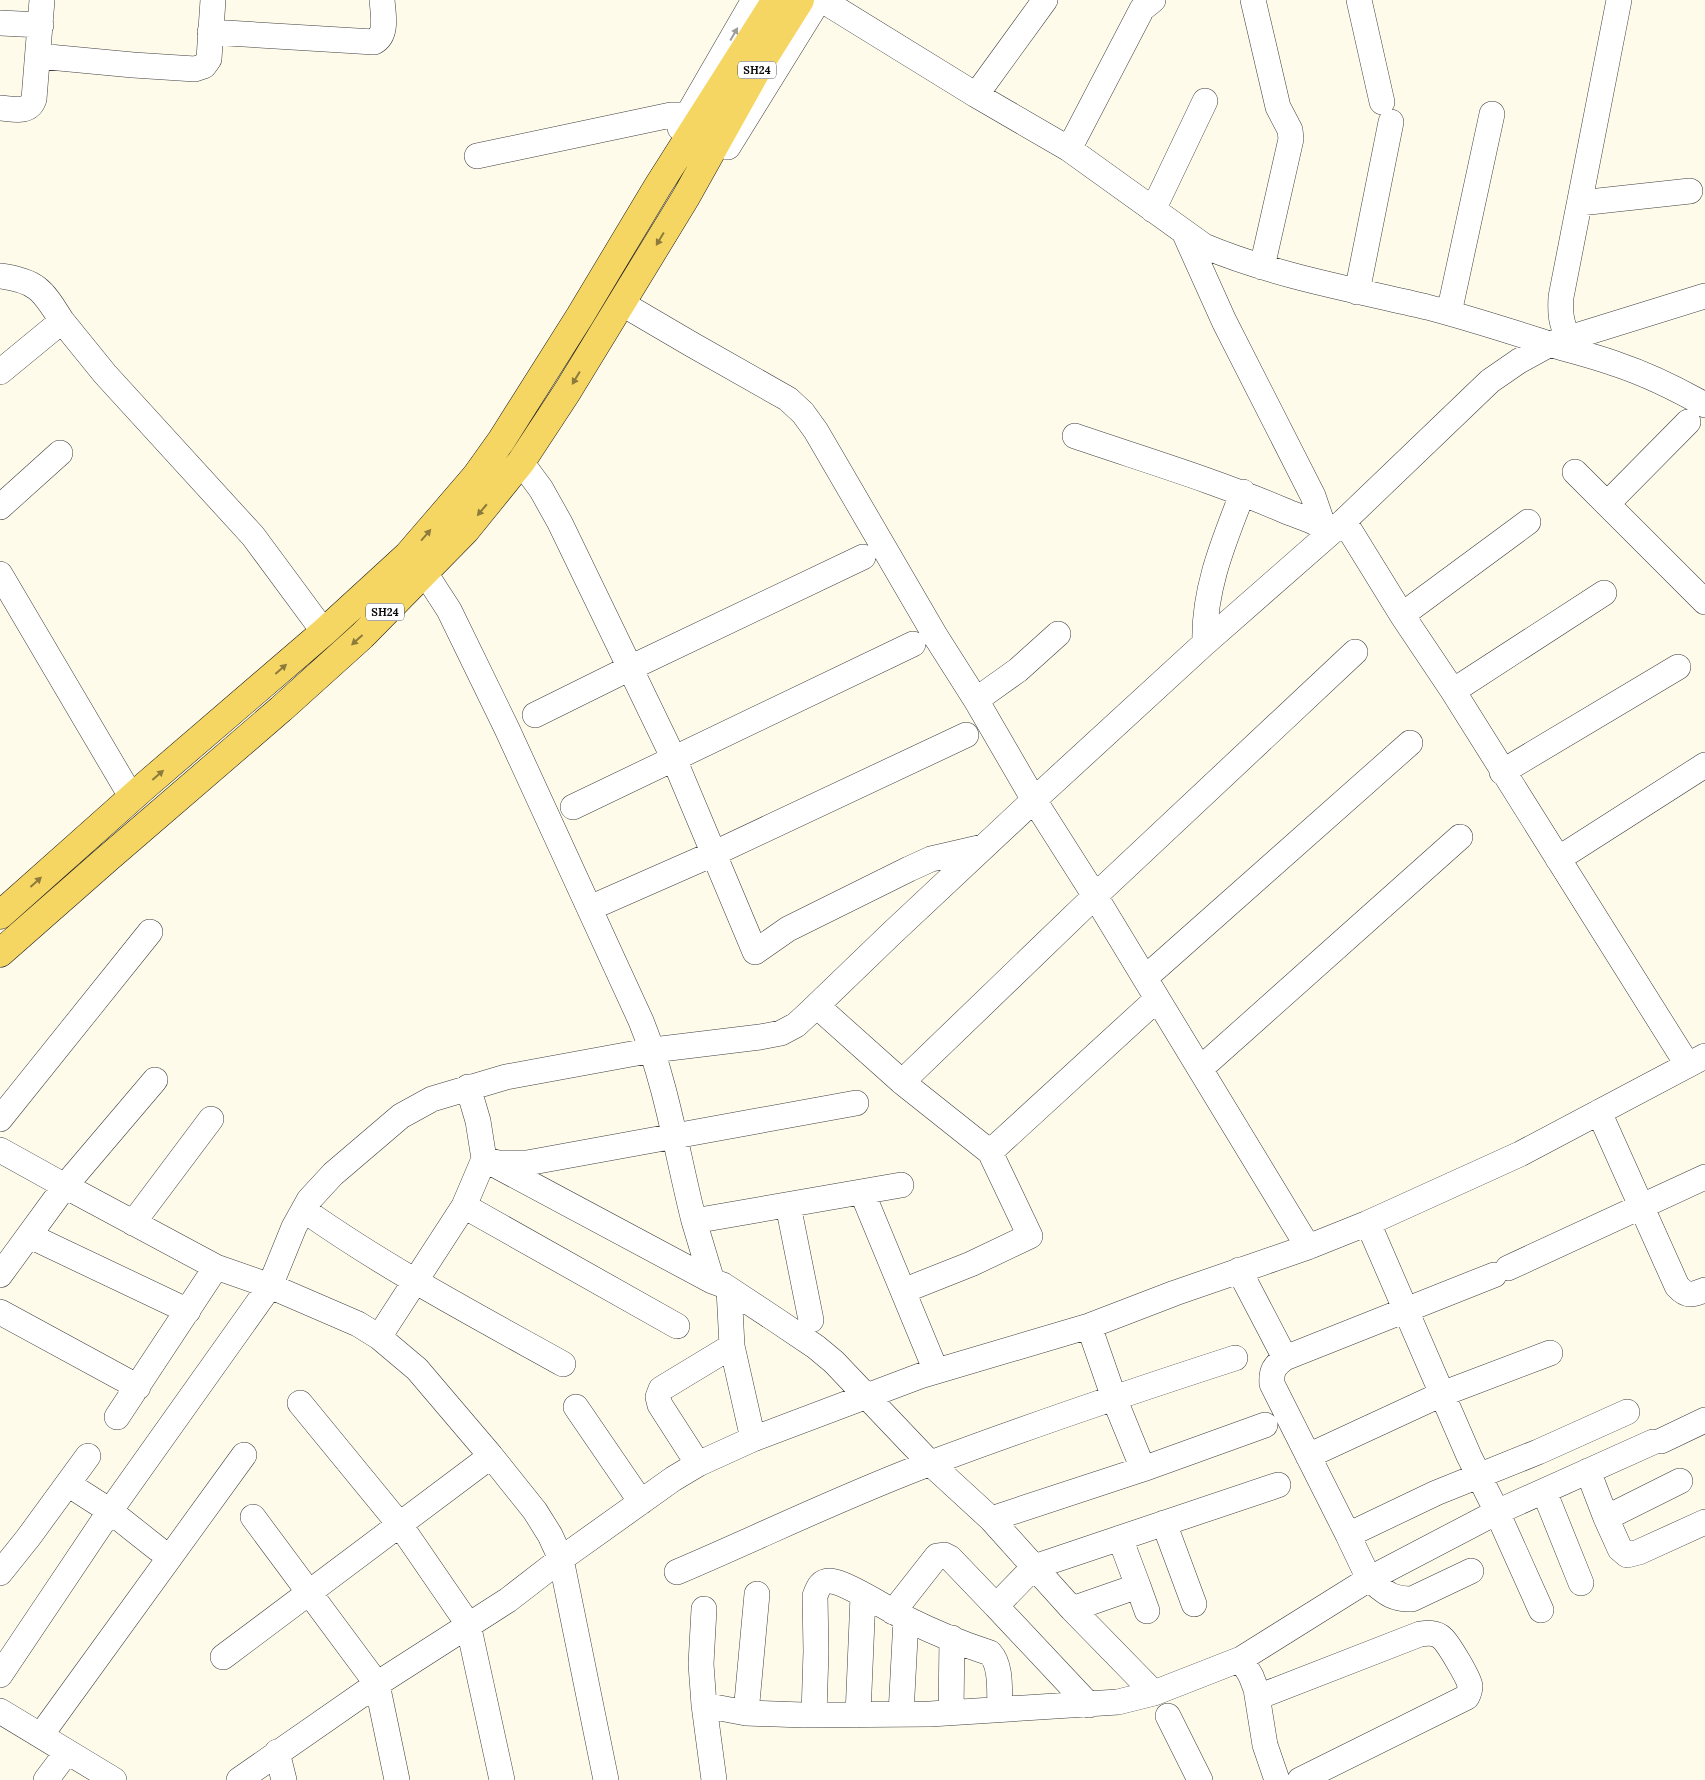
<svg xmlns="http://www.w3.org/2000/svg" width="1705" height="1780" font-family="Lora,serif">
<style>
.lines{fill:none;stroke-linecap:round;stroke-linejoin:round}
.minor-casing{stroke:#3e3e3e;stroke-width:26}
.major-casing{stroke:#1c1c1c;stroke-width:29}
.minor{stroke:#fff;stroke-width:25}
.major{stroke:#f6d663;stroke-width:28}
.oneway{fill:#9d9d9d}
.oneway2{fill:#8c7b3b}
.labels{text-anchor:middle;stroke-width:5;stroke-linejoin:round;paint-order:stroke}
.shield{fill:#fff;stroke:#545454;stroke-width:1}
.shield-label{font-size:11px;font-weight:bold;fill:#0b0b0b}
</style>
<rect width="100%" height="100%" fill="#fffbea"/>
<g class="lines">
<defs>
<path id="minor" d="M822 0 976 95 1069 149 1204 246C1276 276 1351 289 1427 307 1469 318 1509 331 1550 344 1572 351 1594 356 1616 364 1646 374 1677 389 1705 405
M1253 0 1278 107 1290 130 1291 139 1262 267
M1359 0 1382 102
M0 23 41 25
M210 32 374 42C388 35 383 13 382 0
M38 56 133 65 195 69 204 66 209 59 213 0
M976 95 1045 0
M0 108C13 109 29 114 34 99L42 0
M680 128 754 0
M728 147 819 0
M1069 149 1142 9 1153 0
M477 156 671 115H687
M1580 203 1690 191
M1153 210 1205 101
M1184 232 1224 321 1313 496 1323 525
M0 276C38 281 43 291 62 321L0 372
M1357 292 1391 122
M621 303 691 344 788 399 803 413 816 431 936 637 976 700 1034 800 1205 643 1344 521 1490 381 1519 361 1550 344 1705 296
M1449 313 1492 114
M62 321 105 374 253 536 324 632
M1568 338C1561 322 1560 314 1561 297L1619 0
M1075 436C1145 460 1216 481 1283 510 1299 517 1318 521 1331 532
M521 462 541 489 560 523 674 759 755 952 788 929 909 869 931 859 983 847
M1575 472 1705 602
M1607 504 1688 422
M0 507 60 453
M1344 521 1402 615 1453 691 1687 1064
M411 559 425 573 449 610 507 729 641 1021C667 1085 677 1154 694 1221 700 1241 706 1261 712 1281L723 1285 773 1318 816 1347 834 1362 930 1463 991 1519 1072 1609 1154 1693
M0 574 132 798
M1402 615 1528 522
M1205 643C1203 590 1224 541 1243 492
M1453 691 1604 593
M976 700 1018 670 1058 634
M535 715 630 668 863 557
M1502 772 1678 667
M573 807 913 644
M1558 859 1705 765
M590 908 715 853 966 735
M1145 978 1410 743
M817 1006 902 1082 990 1152 1030 1236 971 1264 903 1291
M1200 1069 1460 837
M155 1080 65 1186 216 1267 270 1286 358 1324 379 1337 417 1369 491 1456 535 1511 550 1535 561 1559 606 1780
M902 1082 1095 896 1355 652
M468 1087 478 1121 484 1159 712 1281
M1599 1112 1677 1286C1687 1297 1692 1295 1705 1290
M0 1119 150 932
M0 1150 65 1186 0 1275
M990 1152 1157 999
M862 1192 936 1371
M788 1205 811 1320
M464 1206 677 1326
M304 1210C386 1268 475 1315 563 1364
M694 1221 901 1185
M133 1223 211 1119
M30 1236 188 1311
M1308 1247 1368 1223
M1508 1268 1705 1177
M1239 1270 1285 1358
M729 1289 732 1346 753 1439
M0 1312 138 1387
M1089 1326 1114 1398 1143 1469
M379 1337 464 1206 484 1159 498 1163H527L856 1103
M300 1403 400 1525 468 1624 502 1780
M576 1407 641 1502
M117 1417 216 1267
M1661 1441 1705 1420
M1653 1442 1497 1512 1469 1456 1368 1223 1520 1154 1705 1056
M1308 1456 1442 1394 1550 1353
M698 1464 660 1405 658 1397 661 1389 732 1346
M1588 1471 1606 1518 1680 1481
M68 1484 110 1511 158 1549
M1544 1491 1581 1583
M253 1517 377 1684 397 1780
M1606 1518 1620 1549 1627 1555 1639 1552 1705 1522
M991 1519 1143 1469 1265 1425
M1164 1523 1194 1604
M1348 1535 1272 1384C1271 1371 1274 1366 1285 1358L1494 1275
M1471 1571 1412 1599C1391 1600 1384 1591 1369 1579L1497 1512 1541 1610
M677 1572C762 1536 845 1495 931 1463 1032 1425 1133 1391 1235 1358
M0 1573 28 1538 88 1456
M1138 1586 1147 1611
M1072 1609 1138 1586 1120 1538
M893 1612 937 1556 944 1555 950 1558 996 1606
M223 1657 491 1456
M1241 1659 1251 1676 1256 1689 1265 1745 1277 1780
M0 1675 110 1511 270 1286 294 1227 309 1200 333 1174 401 1116 432 1099 506 1077 653 1050 760 1037 781 1033 796 1025 809 1013 891 934 1034 800 1095 896 1308 1247 1175 1293 1089 1326 920 1376 753 1439 698 1464 673 1479 561 1559 508 1600 377 1684 239 1780
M1258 1697 1420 1634C1427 1633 1436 1632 1442 1638 1448 1643 1469 1678 1470 1686 1470 1690 1469 1693 1467 1697L1300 1780
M704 1705 701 1664 704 1609
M1089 1705 996 1606 1034 1567 1278 1485
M0 1711 114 1780
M951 1712 952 1638
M746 1713 757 1594
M901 1714 906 1619
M814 1715 816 1651 815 1596C818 1588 820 1581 830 1581 844 1581 889 1610 905 1618 931 1631 962 1644 990 1653 1002 1666 999 1691 1000 1709
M858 1715 863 1596
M1168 1716 1200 1780
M41 1735 244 1455
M277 1752 284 1780
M46 1780 67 1752
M714 1780 704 1705 746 1713 803 1715 930 1714 1118 1702 1154 1693 1241 1659 1369 1579 1348 1535 1436 1493 1538 1452 1627 1412"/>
<path id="major" d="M0 915 146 785 324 632 408 555 433 526 476 476 501 441 580 316 658 186 776 0
M0 953 108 858 281 709 362 636 466 530 521 462 567 392 686 197 763 59 800 0"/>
</defs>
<use href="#minor" class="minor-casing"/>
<use href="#major" class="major-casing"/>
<use href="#minor" class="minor"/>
<use href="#major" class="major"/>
</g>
<defs><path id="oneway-solid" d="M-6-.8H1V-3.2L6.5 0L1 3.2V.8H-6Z" transform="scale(1.25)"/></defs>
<use class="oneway" href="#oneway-solid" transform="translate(734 34) rotate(-60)"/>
<g class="oneway2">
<use href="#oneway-solid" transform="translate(660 239) rotate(121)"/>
<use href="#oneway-solid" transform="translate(576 378) rotate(121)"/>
<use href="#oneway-solid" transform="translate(482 510) rotate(130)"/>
<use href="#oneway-solid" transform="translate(426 535) rotate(-49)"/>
<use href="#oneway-solid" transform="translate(357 640) rotate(138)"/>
<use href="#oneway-solid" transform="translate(281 669) rotate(-41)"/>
<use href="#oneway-solid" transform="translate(158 775) rotate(-41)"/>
<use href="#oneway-solid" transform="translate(36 882) rotate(-42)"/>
</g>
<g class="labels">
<g class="shield">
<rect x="738" y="61.5" width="38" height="17" rx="4"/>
<rect x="366" y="603.5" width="38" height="17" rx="4"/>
</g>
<g class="shield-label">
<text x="757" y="74">SH24</text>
<text x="385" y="616">SH24</text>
</g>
</g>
</svg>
